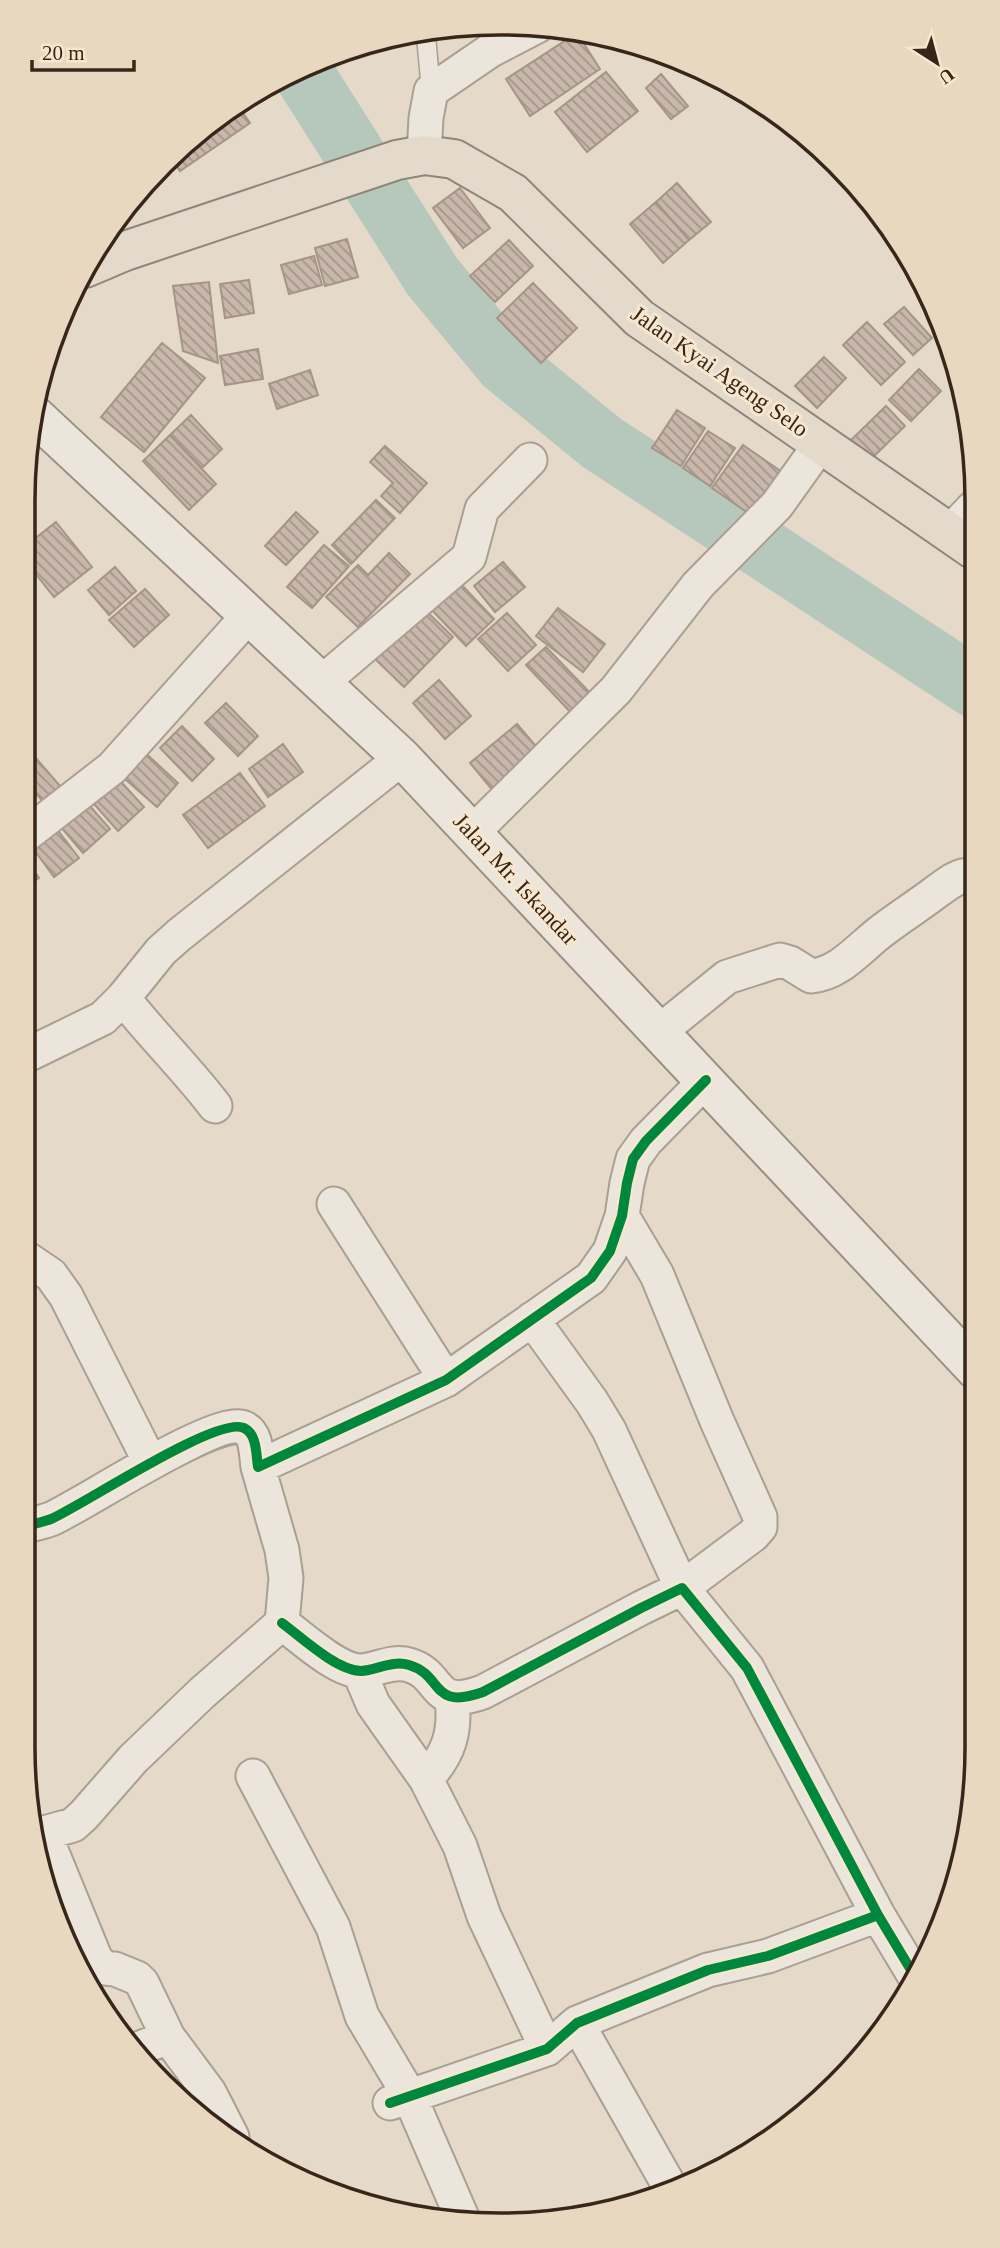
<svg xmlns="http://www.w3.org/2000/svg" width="1000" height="2248" font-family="'Times New Roman',serif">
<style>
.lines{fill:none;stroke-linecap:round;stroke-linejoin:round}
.river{stroke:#b6c8bb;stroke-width:61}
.building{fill:url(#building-back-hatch);stroke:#a59589;stroke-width:2}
.service-casing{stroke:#a99f93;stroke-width:21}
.minor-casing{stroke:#a99f93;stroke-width:37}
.secondary-casing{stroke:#998f83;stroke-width:42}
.primary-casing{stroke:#8f857a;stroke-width:42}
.service{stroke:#ece5db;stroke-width:18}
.minor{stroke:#ece5db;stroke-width:33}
.secondary{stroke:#ece5db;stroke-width:38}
.primary{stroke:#e3dacc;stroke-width:38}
.cycleway-casing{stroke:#f7e7ce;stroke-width:15}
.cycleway{stroke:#00873e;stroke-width:10}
.labels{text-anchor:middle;stroke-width:6;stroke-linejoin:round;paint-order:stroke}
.street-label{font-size:23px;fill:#38261b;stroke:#f7e7ce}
.rim{fill:none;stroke:#38261b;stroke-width:3.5}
</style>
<defs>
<pattern id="building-back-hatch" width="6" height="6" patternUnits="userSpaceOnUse" patternTransform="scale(1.75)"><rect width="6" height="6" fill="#c8b7aa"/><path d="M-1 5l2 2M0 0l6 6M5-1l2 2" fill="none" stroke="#a3958a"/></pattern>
</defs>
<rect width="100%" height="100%" fill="#e5dac9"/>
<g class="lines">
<path class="river" d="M300 68 432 276 505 364 602 443 974 687"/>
</g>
<path class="building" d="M577 33 600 69 530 116 506 79Z
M606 72 638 111 587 152 555 112Z
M661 74 688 106 671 119 646 88Z
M236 103 250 123 180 171 170 156Z
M677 183 711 222 689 240 656 202Z
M460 188 490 228 463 248 433 208Z
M656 202 689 240 663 263 630 224Z
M347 239 358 277 325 286 315 248Z
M509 240 533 266 495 302 470 276Z
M314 256 322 285 289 294 281 265Z
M249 280 254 313 225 318 220 284Z
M209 282 218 363 183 351 173 286Z
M533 283 577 328 541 363 497 318Z
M924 288 941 317V318L920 290Z
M904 307 932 338 913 355 884 324Z
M867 322 905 362 881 385 843 345Z
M162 343 205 378 144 452 101 417Z
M258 349 263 379 225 385 220 356Z
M824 357 846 378 817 408 795 386Z
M919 369 941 391 911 421 889 400Z
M310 370 318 395 277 409 269 384Z
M886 406 905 426 870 460 850 441Z
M677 410 705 428 681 466 652 448Z
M191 415 222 449 202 468 170 435Z
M708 431 735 448 710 486 683 468Z
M170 435 216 484 189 510 143 461Z
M743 445 782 472 751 515 712 488Z
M385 446 427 483 400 513 381 496 393 483 370 462Z
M376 500 395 518 351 564 332 545Z
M296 512 318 532 286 565 265 546Z
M56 522 92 567 54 597 23 558V548Z
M324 545 349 566 312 608 287 587Z
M389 553 410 574 358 627 326 597 358 565 368 575Z
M503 562 525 587 495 612 474 586Z
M115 567 136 591 109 615 88 590Z
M458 581 494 619 466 646 430 608Z
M145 589 169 615 134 647 109 620Z
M422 607 453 637 404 687 373 657Z
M558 608 605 644 583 672 536 636Z
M507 613 536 645 508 671 478 639Z
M546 647 595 698 575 717 526 665Z
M439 680 471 716 445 739 413 703Z
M226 703 258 736 238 756 205 723Z
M517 724 542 753 494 792 470 763Z
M182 726 214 759 192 781 160 748Z
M23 743 66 793 49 808 23 779Z
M283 744 303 772 268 797 249 769Z
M140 748 178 783 157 807 118 773Z
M113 773 144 807 118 831 87 796Z
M240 773 265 806 208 848 183 815Z
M82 797 110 829 83 853 55 820Z
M53 824 79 858 54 877 29 843Z
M23 854 39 878 23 889Z"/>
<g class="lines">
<defs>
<path id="service" d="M428 30 426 36 431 91"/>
<path id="minor" d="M424 155 426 118 431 91 491 50 537 26
M949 533 973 508
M321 683 469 557 482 509 530 460
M472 833 616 690 698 585 777 505 822 442
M23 837 112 768 249 615
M123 998C152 1035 186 1068 215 1106
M659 1032 727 977 780 960 790 963 811 976C840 974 861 946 883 930 900 917 919 905 936 892 946 885 957 875 970 875L975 881
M23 1057 103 1018 123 998 161 951 179 935 402 758
M334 1204 446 1380
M23 1256 51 1275 66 1296 150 1462
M532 1319 592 1402 609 1430 682 1588 753 1535 760 1527V1517L717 1421 657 1275 622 1216
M23 1525 25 1526C34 1524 43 1522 51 1519 83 1505 218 1415 244 1428 257 1434 256 1454 258 1467L446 1380 591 1278 610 1251 622 1216 627 1183 633 1159 646 1141 706 1080
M282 1623C301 1637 337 1671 361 1671 377 1670 392 1660 409 1665 444 1675 430 1711 483 1692L641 1608 682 1588 747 1668 878 1915 914 1975
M359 1671 373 1704 426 1779 460 1846 484 1916 547 2049
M253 1776 333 1927 362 2016 409 2095 464 2222
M426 1779C449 1754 456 1732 452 1698
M44 1833 96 1960 105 1968 115 1969 137 1978 142 1983 168 2037 209 2092 232 2137
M37 1835 73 1825 84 1815 133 1759 202 1693 282 1623 286 1578 282 1550 258 1467
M577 2023 670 2187
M133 2051 168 2037
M390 2103 547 2049 577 2023 708 1970 768 1956 878 1915"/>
<path id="secondary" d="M31 412 402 758 976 1370"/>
<path id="primary" d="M85 268 125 251 397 160 424 155 454 159 513 193 639 318 973 549"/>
</defs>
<use href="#service" class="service-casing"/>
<use href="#minor" class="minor-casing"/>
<use href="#secondary" class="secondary-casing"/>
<use href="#primary" class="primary-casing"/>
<use href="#service" class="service"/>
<use href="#minor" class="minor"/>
<use href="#secondary" class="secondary"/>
<use href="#primary" class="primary"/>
<defs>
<path id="cycleway" d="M23 1525 25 1526C34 1524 43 1522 51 1519 83 1505 218 1415 244 1428 257 1434 256 1454 258 1467L446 1380 591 1278 610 1251 622 1216 627 1183 633 1159 646 1141 706 1080
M282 1623C301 1637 337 1671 361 1671 377 1670 392 1660 409 1665 444 1675 430 1711 483 1692L641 1608 682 1588 747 1668 878 1915 914 1975
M390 2103 547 2049 577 2023 708 1970 768 1956 878 1915"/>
</defs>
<use href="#cycleway" class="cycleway-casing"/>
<use href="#cycleway" class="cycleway"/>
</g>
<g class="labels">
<g class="street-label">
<text transform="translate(720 371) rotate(35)" y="8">Jalan Kyai Ageng Selo</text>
<text transform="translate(516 879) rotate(47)" y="8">Jalan Mr. Iskandar</text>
</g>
</g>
<path d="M0 0H1000V2248H0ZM500 35H500A465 465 0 0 1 965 500V1748A465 465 0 0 1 500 2213H500A465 465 0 0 1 35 1748V500A465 465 0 0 1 500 35Z" fill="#e8d8c0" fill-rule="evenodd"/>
<path class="rim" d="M500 35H500A465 465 0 0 1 965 500V1748A465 465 0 0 1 500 2213H500A465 465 0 0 1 35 1748V500A465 465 0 0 1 500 35Z"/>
<g transform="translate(937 63) rotate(144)" stroke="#f7e7ce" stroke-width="5" paint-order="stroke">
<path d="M0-5L12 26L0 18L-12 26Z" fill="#38261b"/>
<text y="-10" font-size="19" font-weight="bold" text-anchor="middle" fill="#38261b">U</text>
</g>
<path d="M32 60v10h102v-10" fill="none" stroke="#38261b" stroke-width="3.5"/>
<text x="42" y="60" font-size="21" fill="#38261b" stroke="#f7e7ce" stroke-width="5" paint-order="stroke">20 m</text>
</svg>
